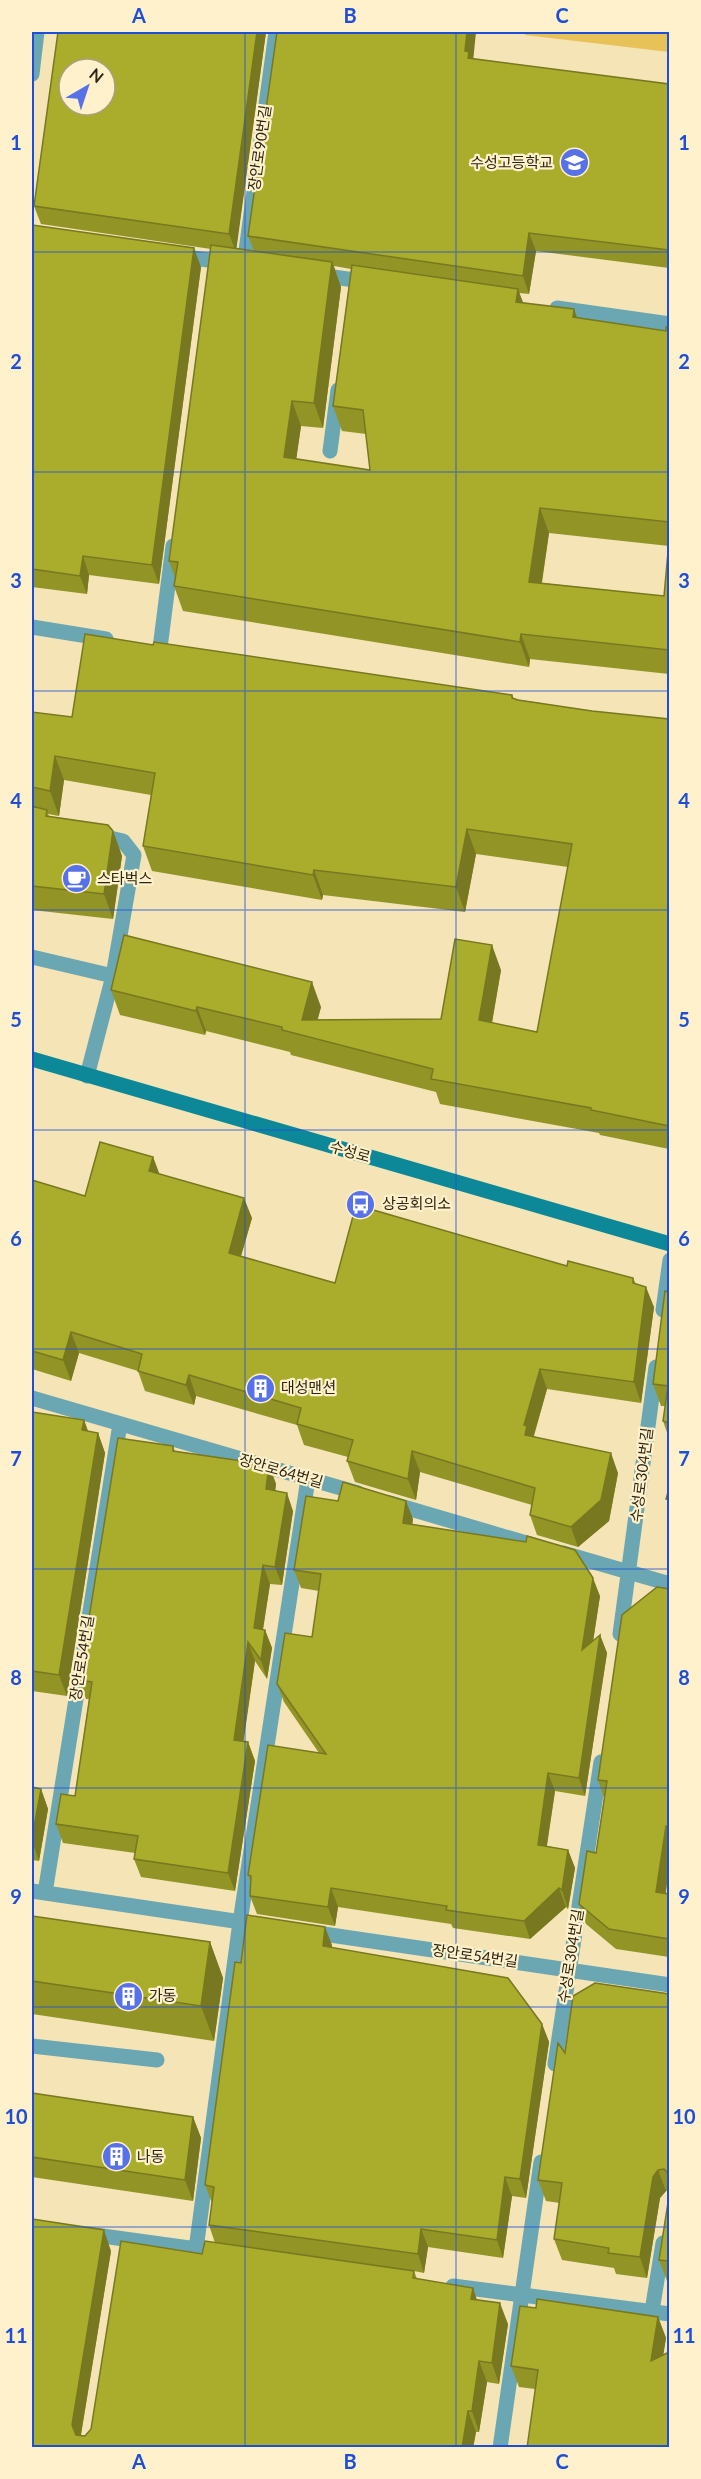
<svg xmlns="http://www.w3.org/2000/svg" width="701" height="2479" font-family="Lato,'Noto Sans KR',sans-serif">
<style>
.green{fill:#e6c259}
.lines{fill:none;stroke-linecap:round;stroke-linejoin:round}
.lane{stroke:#6ba7b2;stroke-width:15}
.street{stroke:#6ba7b2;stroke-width:15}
.secondary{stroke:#0c8899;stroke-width:15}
.wall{fill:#929426;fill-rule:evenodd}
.shaded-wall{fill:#77781f}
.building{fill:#aaac2c;stroke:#77781f;stroke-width:1.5;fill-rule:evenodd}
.grid{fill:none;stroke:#1d4ed8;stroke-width:1.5;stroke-opacity:0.55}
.labels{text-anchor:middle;stroke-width:4.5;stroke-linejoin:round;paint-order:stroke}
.street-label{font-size:15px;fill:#2d2614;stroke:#fff1cb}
.poi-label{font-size:15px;fill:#2d2614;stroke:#fff1cb;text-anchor:start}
.neatline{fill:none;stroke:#1d4ed8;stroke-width:2}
.grid-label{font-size:20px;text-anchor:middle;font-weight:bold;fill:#1d4ed8}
</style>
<rect width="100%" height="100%" fill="#f5e4b5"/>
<path class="green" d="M525 32H669V52L525 35Z"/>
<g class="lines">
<path class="lane" d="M244 265 276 32
M330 451 338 390
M160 648 173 546
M32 957 113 976
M87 1076 113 976 134 855 123 841 97 835
M32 2046 157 2060
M652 2311 663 2243"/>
<path class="street" d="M32 74 37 32
M179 256 230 263
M319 275 369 282
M557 308 670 324
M32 627 106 639
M663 1310 670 1260
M32 1398 358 1493
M390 1503 540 1547
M563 1553 670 1584
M620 1634 656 1367
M32 1891 248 1923
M45 1893 120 1424
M310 1932 670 1985
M555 2064 601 1762
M88 2234 204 2250
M196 2249 240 1922 308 1479
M453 2286 670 2314
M500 2448 541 2162"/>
<path class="secondary" d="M32 1059 670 1244"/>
</g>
<path class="wall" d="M266 32 236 248 254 251 248 236 473 59 669 84V268L536 251 529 294 519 293 523 303 577 318 666 331 669 327V674L530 659 529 667 183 611 174 586 175 578 169 561 211 249 41 224 34 206ZM334 266 351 269 333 406 342 431 366 434 370 470 296 459 301 426 323 428 341 287ZM549 533 669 546 664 596 542 583Z
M32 228 201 267 159 584 89 575 87 594 32 587Z
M153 645 512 695 514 699 592 711 669 719V1149L600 1135 599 1133 440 1104 436 1092 291 1055 290 1052 206 1031 205 1035 120 1015 111 990 321 1007 317 1020 441 1019 501 970 492 1023 537 1032 568 867 476 854 465 912 323 895 322 900 152 871 143 846 151 795 64 780 59 816 48 814 49 816 113 831 122 856 113 919 32 910V712L72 717Z
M153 1157 159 1174 252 1218 241 1256 335 1283 567 1266 633 1278 636 1284 654 1307 641 1403 547 1389 534 1436 618 1473 609 1521 578 1547 537 1535 530 1515 532 1505 420 1472 416 1500 355 1482 347 1461 348 1457 304 1445 297 1425 196 1396 194 1405 145 1391 138 1371 79 1353 71 1381 32 1369V1180L85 1196Z
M669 1292V1438L663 1421 665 1406H661L653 1384Z
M32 1412 84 1420 88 1431 98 1433 105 1453 67 1696 32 1691Z
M173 1446 175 1451 269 1465 276 1484 275 1491 293 1511 282 1585 270 1584 263 1630H265L272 1648 267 1679 255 1661 243 1742H248L255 1761 235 1891 141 1877 134 1859 135 1853 63 1843 56 1824 75 1796 89 1699H86L79 1680Z
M413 1519 412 1524 600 1596 593 1641 600 1635 607 1653 585 1796 555 1791 547 1846 568 1850 575 1868 568 1909 566 1907 530 1939 453 1928 451 1924 338 1907 335 1926 257 1914 250 1896 251 1884 248 1875 319 1753 284 1702 277 1684 312 1637 319 1591 301 1588 294 1570Z
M669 1589V1867L666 1893 669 1894V1957L616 1949 586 1924 579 1904 596 1853 604 1798 598 1780Z
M32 1787 41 1789 48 1809 39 1861 32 1860Z
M32 1916 210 1942 223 1978 214 2041 32 2014Z
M332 1945V1948L542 2024 549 2042 526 2198 512 2196 503 2258 428 2247 424 2273 414 2271 417 2279 477 2300 508 2324 499 2384 487 2382 479 2432H476L473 2448H32L111 2251 81 2435 85 2436 91 2429 202 2254 215 2243 209 2225 212 2203 205 2185 241 1963Z
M669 1994V2191H666L660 2198 647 2278 616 2274 614 2268 562 2260 554 2239 560 2203 546 2201 538 2180 565 2053Z
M32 2093 193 2117 201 2138 193 2201 32 2177Z
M669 2196V2281H667L659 2260Z
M536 2308 658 2317 666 2338 663 2355 669 2448 535 2389 519 2387 511 2366Z"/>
<path class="shaded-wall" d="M257 32H266L236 252 229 234Z
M467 32H476L473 62 475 77 465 51Z
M529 233 536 251 529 294 523 276Z
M194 248 201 267 159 584 152 565Z
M332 262 341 287 323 428 314 403Z
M518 289 527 313 516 302Z
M574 309 583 334 573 317Z
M292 401 301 426 293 482 284 457Z
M540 508 549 533 538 606 529 582Z
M83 556 89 575 87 594 80 576Z
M521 634 530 659 529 667 520 642Z
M55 756 64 780 59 816 50 791Z
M467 829 476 854 465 912 456 887Z
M113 831 122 856 113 919 104 894Z
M314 870 323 895 322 900 313 875Z
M492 945 501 970 488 1045 479 1020Z
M312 982 321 1007 313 1038 302 1020Z
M197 1007 206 1031 205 1035 196 1011Z
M153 1157 161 1178 149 1171Z
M244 1198 252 1218 236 1273 229 1253Z
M646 1287 654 1307 641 1403 634 1382Z
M71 1332 79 1353 71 1381 63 1360Z
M540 1369 547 1389 532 1441 525 1435 524 1425Z
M189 1375 196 1396 194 1405 186 1385Z
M84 1420 91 1440 82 1430Z
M98 1433 105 1453 67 1696 59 1675Z
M412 1451 420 1472 416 1500 408 1479Z
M611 1453 618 1473 609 1521 578 1547 571 1527Z
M269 1465 276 1484 273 1508 266 1489Z
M287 1493 293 1511 282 1585 275 1567Z
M406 1501 413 1519 410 1541 403 1523Z
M263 1565 270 1584 260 1647 254 1628Z
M593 1578 600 1596 589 1668 582 1650Z
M265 1630 272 1648 267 1679 261 1660Z
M600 1635 607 1653 585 1796 579 1778Z
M248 1642 255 1661 241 1759 234 1740Z
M248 1742 255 1761 235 1891 228 1873Z
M548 1773 555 1791 544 1863 538 1845Z
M41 1789 48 1809 39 1861 32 1841V1838Z
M666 1826 669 1837V1867L663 1911 656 1892Z
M568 1850 575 1868 568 1909 562 1890Z
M331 1888 338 1907 335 1926 328 1907Z
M559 1888 566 1907 530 1939 524 1921Z
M325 1927 332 1945 329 1965 323 1946Z
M210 1942 223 1978 214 2041 201 2006Z
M542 2024 549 2042 526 2198 520 2179Z
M193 2117 201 2138 193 2201 185 2180Z
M658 2170 666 2191 660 2198 647 2278 640 2257 653 2177Z
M505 2177 512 2196 503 2258 497 2240Z
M421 2229 428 2247 424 2273 418 2254Z
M104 2230 111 2251 79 2446 72 2425Z
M473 2288 480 2309 471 2299Z
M500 2303 508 2324 499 2384 492 2363Z
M658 2317 666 2338 659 2382 651 2361Z
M479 2361 487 2382 479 2432 472 2411Z
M468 2411 476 2432 473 2448H462Z"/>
<path class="building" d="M58 32H257L229 234 34 206ZM69 69H105V105H69Z
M277 32H467L465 51 469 52 468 58 669 84V250L529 233 523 276 248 236Z
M32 225 194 248 152 565 83 556 80 576 32 569Z
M211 245 332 262 314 403 292 401 284 457 370 470 363 410 333 406 352 265 518 289 516 302 574 309 573 317 666 331V327H669V522L540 508 529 582 664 596 669 541V650L521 634 520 642 174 586 178 562 169 561Z
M85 634 153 645 154 642 512 695V698L518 700 592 711 669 719V1126L591 1110V1108L431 1079 433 1069 282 1030V1027L197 1007 196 1011 111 990 124 935 312 982 302 1020 441 1019 455 939 492 945 479 1020 537 1032 572 844 467 829 456 887 314 870 313 875 143 846 155 773 55 756 50 791 32 787V712L72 717Z
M32 806 47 810 46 816 108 825 113 831 104 894 32 886Z
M100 1142 153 1157 149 1171 244 1198 229 1253 335 1283 356 1205 567 1266 568 1261 633 1278V1283L646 1287 634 1382 540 1369 524 1425 527 1426 525 1435 611 1453 601 1500 571 1527 530 1515 535 1488 412 1451 408 1479 347 1461 353 1440 297 1424 301 1408 189 1375 186 1385 138 1371 142 1354 71 1332 63 1360 32 1351V1180L85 1196Z
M665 1291 669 1292V1423L663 1421 668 1386 653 1384Z
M32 1412 84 1420 82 1430 98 1433 59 1675 32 1671Z
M118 1438 173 1446V1451L269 1465 266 1489 287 1493 275 1567 263 1565 254 1628 265 1630 261 1660 248 1642 234 1740 248 1742 228 1873 134 1859 138 1836 56 1824 61 1794 75 1796 92 1682 79 1680Z
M343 1482 406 1501 403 1523 526 1542 527 1536 575 1550 593 1578 582 1650 600 1635 579 1778 548 1773 538 1845 568 1850 562 1890 559 1888 524 1921 446 1910 447 1906 331 1888 328 1907 250 1896 251 1876 248 1875 268 1745 326 1754 277 1684 285 1633 312 1637 321 1574 294 1570 306 1496 338 1501Z
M669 1489V1500L666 1499Z
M657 1587 669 1589V1827L666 1826 656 1892 669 1894V1939L609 1929 579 1904 587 1851 596 1853 607 1781 598 1780 622 1615Z
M32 1787 41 1789 32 1838Z
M247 1915 325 1927 323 1946 508 1978 542 2024 520 2179 505 2177 497 2240 421 2229 418 2254 209 2225 214 2187 205 2185 235 1962 241 1963Z
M32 1916 210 1942 201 2006 32 1981Z
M595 1983 669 1994V2174L664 2169 658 2170 653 2177 640 2257 608 2253 609 2248 554 2239 562 2183 538 2180 558 2043 565 2053 573 1996Z
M32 2093 193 2117 185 2180 32 2157Z
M669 2196V2261L659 2260Z
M32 2219 104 2230 72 2425 76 2435 85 2436 91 2429 121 2241 202 2254 205 2241 414 2271 413 2278 473 2288 471 2299 500 2303 492 2363 479 2361 472 2411H468L462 2448H32Z
M537 2299 658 2317 651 2361 669 2352V2448H527L538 2370 511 2366 520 2306 536 2308Z"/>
<path class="grid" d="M245 32V2448M456 32V2448M32 252H670M32 472H670M32 691H670M32 910H670M32 1130H670M32 1349H670M32 1569H670M32 1788H670M32 2007H670M32 2227H670"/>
<defs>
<symbol id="school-disc" viewBox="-11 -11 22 22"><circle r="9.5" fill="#5772e8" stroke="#fff1cb"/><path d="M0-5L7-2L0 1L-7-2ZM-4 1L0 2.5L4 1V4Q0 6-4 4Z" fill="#fff"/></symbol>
<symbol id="cafe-disc" viewBox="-11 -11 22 22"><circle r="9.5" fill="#5772e8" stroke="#fff1cb"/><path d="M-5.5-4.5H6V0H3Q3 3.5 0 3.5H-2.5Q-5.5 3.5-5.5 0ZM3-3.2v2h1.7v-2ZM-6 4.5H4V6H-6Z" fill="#fff"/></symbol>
<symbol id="bus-disc" viewBox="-11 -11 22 22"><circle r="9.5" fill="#5772e8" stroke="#fff1cb"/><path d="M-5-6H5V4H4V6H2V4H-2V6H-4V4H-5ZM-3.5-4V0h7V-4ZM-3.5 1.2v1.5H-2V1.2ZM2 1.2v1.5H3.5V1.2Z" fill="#fff"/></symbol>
<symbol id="building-disc" viewBox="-11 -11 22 22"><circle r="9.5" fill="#5772e8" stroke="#fff1cb"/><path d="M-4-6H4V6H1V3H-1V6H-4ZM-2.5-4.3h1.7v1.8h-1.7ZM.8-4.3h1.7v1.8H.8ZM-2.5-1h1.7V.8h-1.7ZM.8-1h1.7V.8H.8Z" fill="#fff"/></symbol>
</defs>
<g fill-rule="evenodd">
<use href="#school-disc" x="558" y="146" width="33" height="33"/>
<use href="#cafe-disc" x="60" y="862" width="33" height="33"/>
<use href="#bus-disc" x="344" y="1188" width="33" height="33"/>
<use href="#building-disc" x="244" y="1372" width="33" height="33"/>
<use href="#building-disc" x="112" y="1980" width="33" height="33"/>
<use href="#building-disc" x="100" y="2140" width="33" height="33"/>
</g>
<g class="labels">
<g class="street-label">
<text transform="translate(260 148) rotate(-82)" y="5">장안로90번길</text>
<text transform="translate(350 1152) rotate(16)" y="5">수성로</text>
<text transform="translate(281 1471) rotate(16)" y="5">장안로64번길</text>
<text transform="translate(642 1475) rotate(-83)" y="5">수성로304번길</text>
<text transform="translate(82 1658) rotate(-81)" y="5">장안로54번길</text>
<text transform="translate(475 1956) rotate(8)" y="5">장안로54번길</text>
<text transform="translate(571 1956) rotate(-81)" y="5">수성로304번길</text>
</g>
<g class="poi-label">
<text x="553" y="168" text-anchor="end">수성고등학교</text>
<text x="97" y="884">스타벅스</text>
<text x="382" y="1209">상공회의소</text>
<text x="281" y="1393">대성맨션</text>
<text x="149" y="2001">가동</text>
<text x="137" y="2162">나동</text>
</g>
</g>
<rect width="701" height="2479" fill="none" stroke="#fff1cb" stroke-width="66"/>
<g transform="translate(87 87) rotate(39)"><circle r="28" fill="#fff1cb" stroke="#aba082" stroke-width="1.5"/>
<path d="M0-4.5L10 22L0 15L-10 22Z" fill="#5772e8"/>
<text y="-9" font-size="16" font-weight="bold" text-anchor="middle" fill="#2d2614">N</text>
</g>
<rect x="33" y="33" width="635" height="2413" class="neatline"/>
<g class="grid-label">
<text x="139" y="23">A</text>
<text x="350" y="23">B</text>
<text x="562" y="23">C</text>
<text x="16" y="150">1</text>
<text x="684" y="150">1</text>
<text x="16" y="369">2</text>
<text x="684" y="369">2</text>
<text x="16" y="588">3</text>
<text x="684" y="588">3</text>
<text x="16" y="808">4</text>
<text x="684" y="808">4</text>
<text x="16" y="1027">5</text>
<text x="684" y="1027">5</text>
<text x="16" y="1246">6</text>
<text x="684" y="1246">6</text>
<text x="16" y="1466">7</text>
<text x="684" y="1466">7</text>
<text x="16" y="1685">8</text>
<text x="684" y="1685">8</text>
<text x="16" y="1904">9</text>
<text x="684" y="1904">9</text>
<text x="16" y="2124">10</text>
<text x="684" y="2124">10</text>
<text x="16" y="2343">11</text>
<text x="684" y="2343">11</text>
<text x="139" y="2469">A</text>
<text x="350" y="2469">B</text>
<text x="562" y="2469">C</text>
</g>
</svg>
